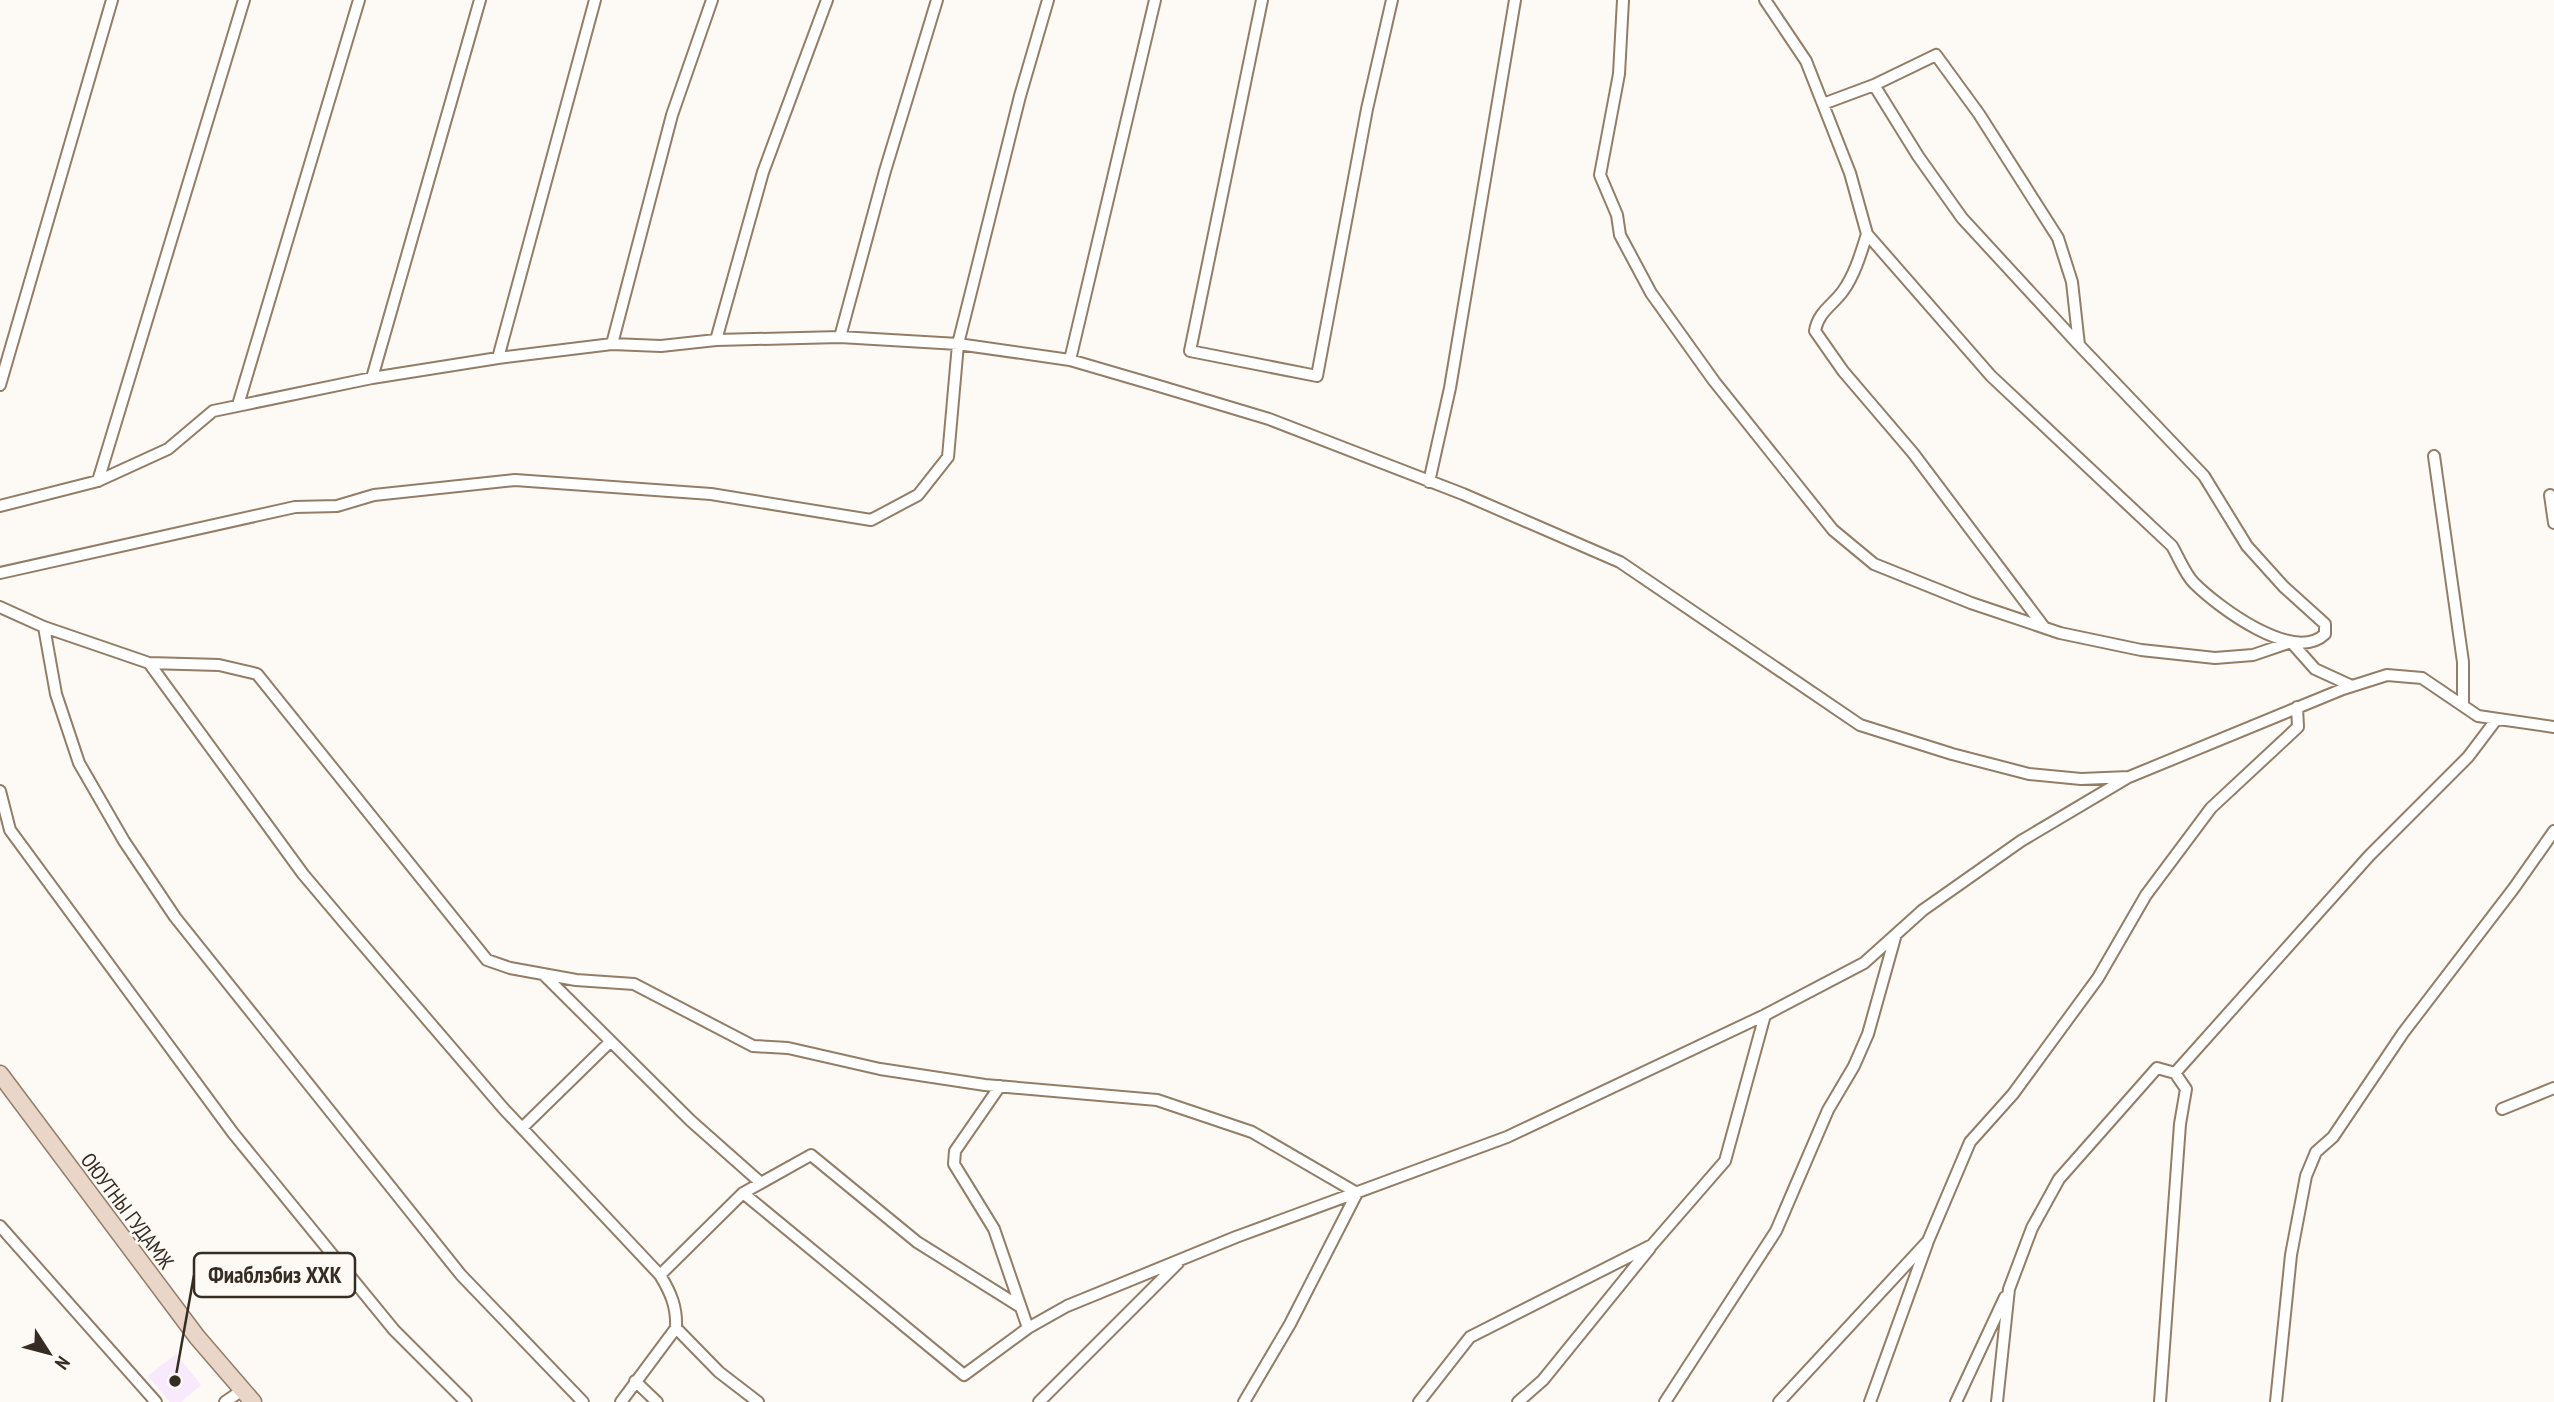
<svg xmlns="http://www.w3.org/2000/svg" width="2554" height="1402" font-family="'PT Sans Narrow',sans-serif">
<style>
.commercial{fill:#f9e9fc}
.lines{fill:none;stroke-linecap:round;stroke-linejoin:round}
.street-casing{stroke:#937d66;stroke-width:14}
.secondary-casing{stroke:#937d66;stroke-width:19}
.street{stroke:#fff;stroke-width:10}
.secondary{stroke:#e9d6c9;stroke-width:16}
.labels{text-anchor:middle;stroke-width:5;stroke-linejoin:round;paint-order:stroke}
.street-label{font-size:21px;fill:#352c23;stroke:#fdf9f4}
.leader{fill:none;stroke:#352c23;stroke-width:2.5}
.callout-dot{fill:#352c23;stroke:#fdf9f4;stroke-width:2.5}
.callout{fill:#fdf9f4;stroke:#352c23;stroke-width:2.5}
.callout-label{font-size:23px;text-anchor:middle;font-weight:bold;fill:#352c23}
</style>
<rect width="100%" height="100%" fill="#fdf9f4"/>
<path class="commercial" d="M176 1354 201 1385 181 1402H170L148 1376Z"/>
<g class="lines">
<defs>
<path id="street" d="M1262 0 1190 351 1317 376 1367 109 1392 0
M1623 0 1619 74 1600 175 1617 215 1620 235 1651 293 1714 381 1833 530 1874 564 1971 603 2060 633 2141 650 2215 658 2253 655 2291 642 2315 669 2352 686
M1765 0 1806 61 1850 173 1867 234 1991 376 2172 546C2179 558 2185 574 2194 583 2218 607 2294 664 2325 634V624L2284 587 2247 546 2204 476 2079 345
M1823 104 1874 85 1936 55 1979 114 2058 238 2072 282 2079 345 1962 218 1918 156 1874 85
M1867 234C1861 253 1855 274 1843 291 1833 305 1818 312 1815 331L1843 371 1913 453 2044 627
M840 337 885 171 937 0
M716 340 763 172 827 0
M612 344 672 115 712 0
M498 358 595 0
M1070 360 1155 0
M372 378 480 0
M0 385 112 0
M238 405 359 0
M2434 456 2463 662V704
M98 481 244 0
M1429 482 1450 388 1515 0
M2550 495 2554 523
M0 506 98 481 168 449 213 411 372 378 498 358 612 344 661 346 716 340 840 337 958 344 1070 360 1159 386 1269 419 1463 494 1620 562 1860 725 1952 754 2029 774 2081 779 2129 777 2343 689 2387 675 2422 678 2478 716 2554 727
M0 573 295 507 337 506 374 495 515 480 711 494 871 520 918 495 948 457 958 344 1020 96 1048 0
M0 607 44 627 149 663 303 874 352 932 503 1108 660 1275C671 1293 677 1307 676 1328L719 1372 758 1402
M44 627 56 694 79 763 124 841 175 917 461 1275 583 1402
M149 663 219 665 257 674 487 960 510 968 576 980 634 984 753 1046 788 1048 880 1069 985 1085 1157 1100 1252 1132 1357 1193 1290 1324 1244 1402
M0 791 10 830 233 1133 394 1330 466 1402
M543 974 691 1121 761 1183
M1000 1086 955 1151 954 1164 994 1229 1028 1328
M2502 1109 2554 1088
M522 1128 610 1042
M743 1193 964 1375 1028 1328 1067 1306 1236 1237 1507 1137 1765 1015
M0 1226 156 1402
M660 1275 743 1193 811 1155 917 1242 1019 1306
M635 1381 657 1402
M225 1402 244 1389
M621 1402 676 1328
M1039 1402 1178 1263
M1419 1402 1470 1337 1652 1245 1725 1161 1765 1015 1864 963 1923 910 2021 841 2127 778
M1518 1402 1543 1380 1650 1248
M1665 1402 1776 1231 1828 1110 1854 1066 1868 1034 1896 934
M1779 1402 1928 1241 1970 1142 2013 1094 2098 978 2146 895 2211 808 2298 727 2297 707
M1870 1402 1927 1244
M1956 1402 2005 1297
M1997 1402 2009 1289 2032 1228 2059 1179 2157 1068 2175 1073 2369 856 2468 757 2496 720
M2160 1402 2180 1124 2186 1089 2175 1073
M2276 1402 2291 1255 2306 1176 2316 1152 2333 1137 2403 1033 2514 888 2554 831"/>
<path id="secondary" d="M0 1074 197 1337 253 1402"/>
</defs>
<use href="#street" class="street-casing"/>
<use href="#secondary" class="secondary-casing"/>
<use href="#street" class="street"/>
<use href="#secondary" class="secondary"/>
</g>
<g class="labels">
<g class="street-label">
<text transform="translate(127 1211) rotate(53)" y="7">ОЮУТНЫ ГУДАМЖ</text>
</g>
</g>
<path class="leader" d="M175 1381L194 1275"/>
<circle class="callout-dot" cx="175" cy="1381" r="7"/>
<rect class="callout" x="194" y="1253" width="161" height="44" rx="7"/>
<g class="callout-label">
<text x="275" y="1283">Фиаблэбиз ХХК</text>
</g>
<g transform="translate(49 1353) rotate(126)" stroke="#fdf9f4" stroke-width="5" paint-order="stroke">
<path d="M0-5L12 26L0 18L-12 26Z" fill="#352c23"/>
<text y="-10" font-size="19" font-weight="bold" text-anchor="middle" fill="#352c23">N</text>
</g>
</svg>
